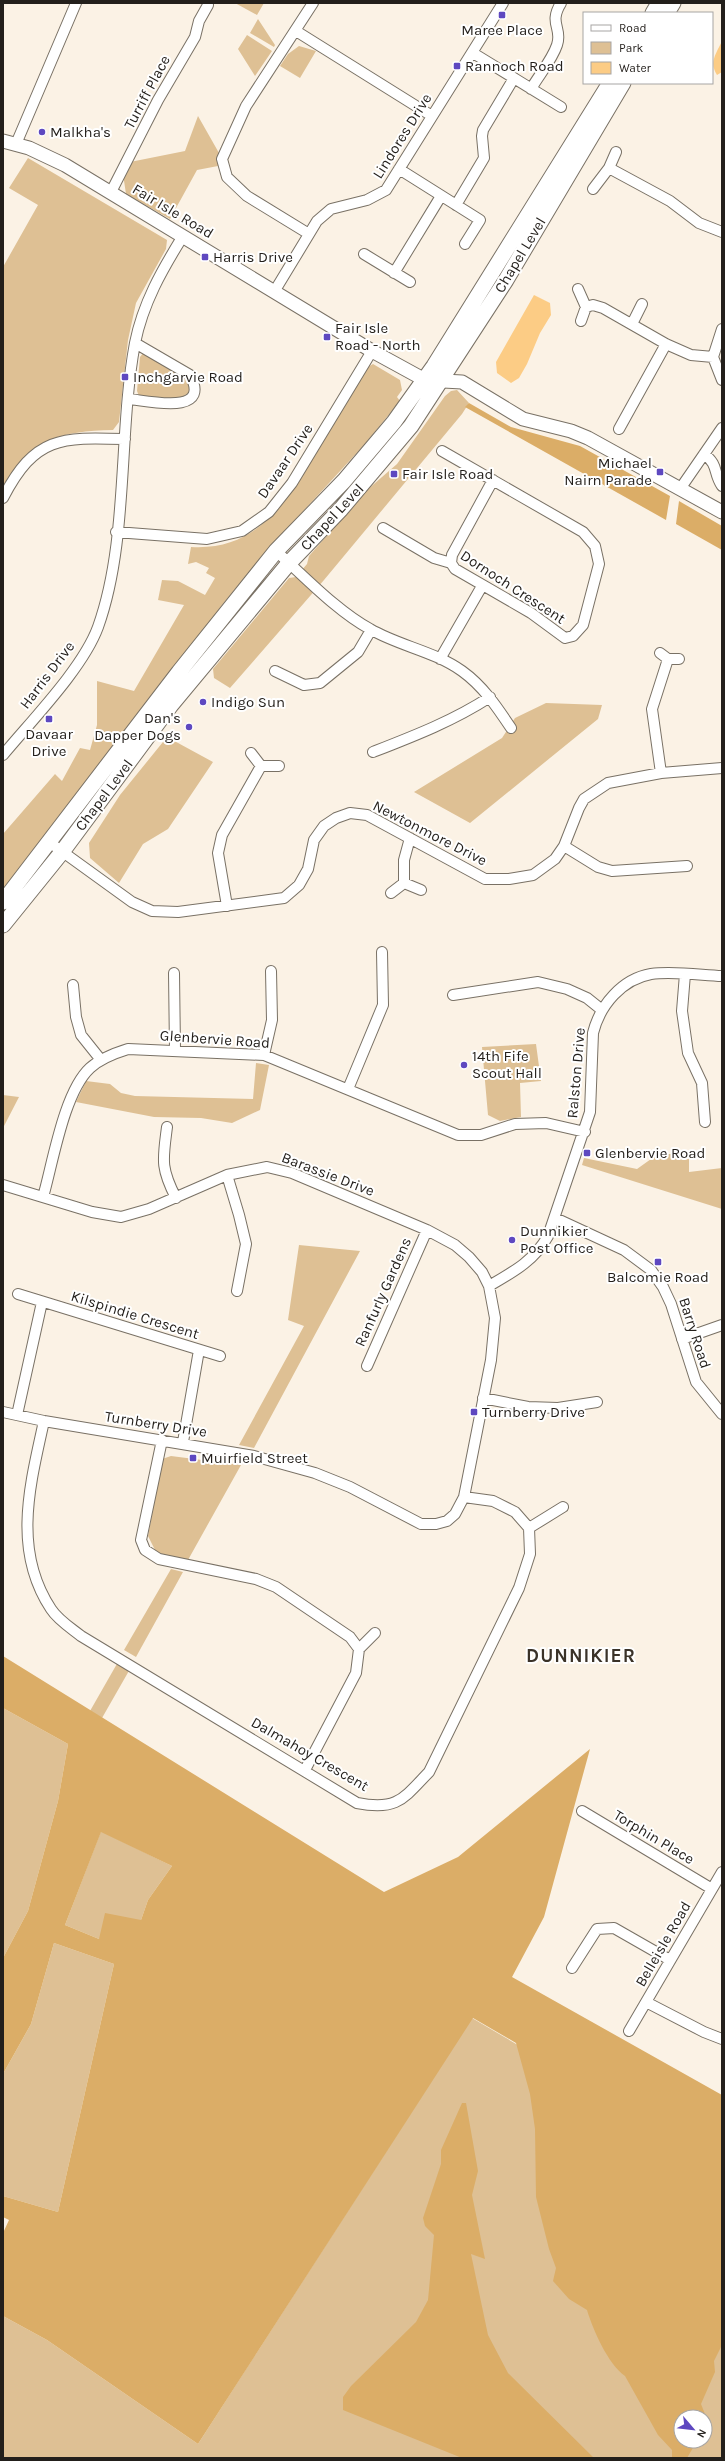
<svg xmlns="http://www.w3.org/2000/svg" width="725" height="2461" font-family="Karla,sans-serif">
<style>
.green{fill:#dec094;fill-rule:evenodd}
.forest{fill:#dbad67;fill-rule:evenodd}
.water{fill:#fccc85}
.lines{fill:none;stroke-linecap:round;stroke-linejoin:round}
.minor-casing{stroke:#797165;stroke-width:12}
.tertiary-casing{stroke:#797165;stroke-width:15}
.secondary-casing{stroke:#797165;stroke-width:17}
.minor{stroke:#fff;stroke-width:10}
.tertiary{stroke:#fff;stroke-width:13}
.secondary{stroke:#fff;stroke-width:15}
.poi-dot{fill:#5e48c0;stroke:#fff;stroke-width:1.5}
.labels{text-anchor:middle;stroke-width:4;stroke-linejoin:round;paint-order:stroke}
.poi-label{font-size:15px;fill:#231f1b;stroke:#fff;text-anchor:start}
.street-label{font-size:15px;fill:#231f1b;stroke:#fff}
.district-label{font-size:19px;font-weight:bold;letter-spacing:1px;fill:#3a3228;stroke:#fff}
</style>
<rect width="100%" height="100%" fill="#fbf2e5"/>
<path class="green" d="M235 3H264L257 15Z
M258 19 275 45 274 47 250 33Z
M247 35 272 51 255 76 238 49Z
M299 46 316 51 300 78 280 66 288 54Z
M198 116 219 153 218 166 197 170 170 219 126 194 123 174 130 162 185 151Z
M28 158 167 240 166 249 136 303 128 340 119 422 113 430C61 431 27 439 3 490V267L38 205 9 188Z
M144 352 186 377 190 384V392L179 399 139 396 137 391 140 357Z
M373 364 400 380 402 390 397 397 400 401 364 445 263 555 222 605 175 670 3 890V834L55 774 62 781 80 748 90 750 97 725V681L134 691 184 605 158 600 162 580 178 581 205 595 215 578 206 573 209 568 196 562 188 564 191 547C259 551 287 500 318 449 334 422 350 395 366 368Z
M457 390 469 403 462 414 324 580 230 688 214 678 213 669 289 578 296 577 307 564 309 556 367 490 397 464 445 396 451 391Z
M546 703 602 705 598 719 470 823 414 792 502 738 515 718Z
M167 737 213 762 168 829 143 844 119 883 90 858 89 843 120 795Z
M536 1044 541 1081 520 1083 521 1117 500 1121 488 1115 482 1047Z
M256 1063 269 1065 260 1110 232 1123 201 1118 154 1117 76 1102 86 1081 110 1084 121 1093 135 1096 253 1099Z
M3 1095 19 1097 3 1128Z
M658 1154H689V1172L722 1168V1209L582 1165 584 1158 637 1169Z
M299 1245 360 1251 254 1448 239 1445 304 1326 288 1320Z
M171 1456 241 1465 188 1560 157 1554 148 1536 162 1459Z
M171 1569 183 1572 136 1657 124 1650Z
M118 1662 130 1669 102 1718 90 1711Z
M3 1708 68 1744 58 1801 28 1911 3 1958Z
M101 1831 172 1866 148 1900 141 1920 99 1939 65 1925Z
M54 1943 114 1964 58 2212 3 2196V2074L31 2024Z
M472 2018 722 2165V2458H3V2316L47 2340 198 2444ZM681 2417H705V2441H681Z"/>
<path class="forest" d="M469 403 511 427 580 446 670 496 666 520 465 407Z
M679 501 722 526V550L676 524Z
M3 1656 384 1892 458 1857 590 1749 544 1917 512 1977 722 2095V2345L714 2361 715 2372 701 2404 707 2419 705 2422V2417H681V2441H697L687 2458H672V2450L658 2435 625 2376C608 2364 593 2330 587 2310L569 2299 553 2281 556 2268 549 2249 536 2197 535 2129 530 2094 516 2043 473 2018 198 2444 47 2340 3 2316V2233L9 2220 3 2217V2196L58 2212 114 1964 54 1943 31 2024 3 2074V1958L28 1911 58 1801 68 1744 3 1708ZM101 1832 172 1866 148 1900 141 1920 105 1913 99 1939 65 1925Z
M462 2103H466L478 2171 472 2195 485 2259 471 2254 488 2335 508 2373 594 2458H462L343 2410V2397L351 2386 416 2322 428 2300 434 2235 425 2226 423 2218 441 2164V2150Z"/>
<path class="water" d="M722 41V72L717 75C709 62 716 54 722 41Z
M534 295 550 303 551 315 540 333 527 364 519 378 511 383 497 373 496 362Z"/>
<g class="lines">
<defs>
<path id="minor" d="M296 31 432 116
M473 53 561 107
M531 89C539 75 552 60 557 45 563 28 548 24 561 3
M16 144 76 3
M609 168 670 201 699 223 722 232
M399 169 480 220 465 244
M593 189 609 168 616 152
M111 192 158 100 195 37 199 21 208 5
M456 205 484 158 482 136 483 130 514 78
M309 234 247 196 227 177 222 159 246 106 313 3
M364 254 410 282
M394 273 441 196
M578 289 586 307
M274 292 317 221 331 209 367 200 386 190 503 3
M581 321 586 307 593 305 603 308 666 344 691 355 713 357
M632 324 642 304
M722 329 713 357 722 380
M129 399C149 401 212 416 190 375L135 343
M619 429 666 344
M704 454C719 465 713 473 722 486
M680 489 722 428
M3 498C35 436 61 437 125 439
M383 528 434 558 451 563 455 569 531 613 565 638 573 636 583 625 599 564 595 546 583 532 442 451
M116 532 207 539 242 531 269 512 292 483 372 351
M276 551C305 577 337 611 370 629 399 646 434 651 462 671 483 686 497 707 511 728
M451 563 452 555 493 480
M660 653 668 659 652 709 661 773
M440 659 482 586
M668 659H679
M275 671 304 685 320 683 358 652 371 630
M373 752C414 736 453 721 490 697
M251 753 261 766H279
M3 755C32 720 83 668 98 627 129 540 118 434 135 343 143 303 162 270 183 236
M49 842 132 902 152 911 178 912 284 898 299 885 308 869 314 840 324 826 336 818 350 813 367 815 485 879H509L533 875 555 859 564 846 579 808 584 799 608 783 661 773 722 768
M564 846 598 867 612 871 687 866
M404 883V860L410 838
M391 893 404 883 421 890
M227 906 218 853 222 835 261 766
M174 973 175 1050
M685 974 682 1011 688 1053 702 1083 705 1122
M73 985 76 1017 81 1035 101 1060
M453 995 538 982 567 989 587 998 602 1010
M264 1055 272 1020 271 971
M348 1089 383 1005 382 952
M167 1127C163 1159 160 1167 176 1198
M227 1175 239 1215 246 1244 237 1291
M3 1185 92 1212 121 1217 149 1209 227 1175 267 1167 292 1173 427 1230 455 1245 469 1257 482 1272 489 1286 495 1318 491 1360 464 1497 455 1514 447 1521 436 1524H421L350 1487 315 1473 254 1456 44 1421 3 1412
M43 1197C53 1162 64 1092 90 1068 101 1058 115 1053 128 1049L264 1055 458 1135H481L515 1124 546 1123 585 1132
M555 1218 624 1250 651 1270 663 1287 671 1304 696 1382 722 1414
M489 1286C513 1272 534 1261 548 1236L590 1112 593 1033C600 1005 622 979 651 974 673 971 700 975 722 976
M18 1294 220 1356
M682 1339 722 1325
M367 1366 427 1230
M483 1398 528 1407 558 1408 597 1402
M17 1415 42 1302
M44 1421C30 1485 12 1550 51 1609 58 1620 71 1628 81 1636L357 1803C397 1811 403 1799 429 1772L519 1588 530 1554 529 1528 515 1512 493 1501 464 1497
M162 1440 141 1540 145 1550 159 1559 256 1579 276 1587 350 1637 359 1649 356 1673 305 1770
M183 1442 199 1350
M529 1528 563 1507
M359 1649 375 1633
M582 1811 712 1889
M572 1968 597 1929 614 1928 670 1960
M646 2002 704 2032 722 2039
M629 2031 722 1872"/>
<path id="tertiary" d="M3 141 29 148 65 165 372 351 425 380 462 382 523 419 571 431 588 438 722 512"/>
<path id="secondary" d="M653 13 659 3
M667 13 673 3
M3 902 179 672 276 551 344 481 394 422 434 366 610 83
M3 925 62 852 171 705 289 563 341 509 411 426 506 280 623 83"/>
</defs>
<use href="#minor" class="minor-casing"/>
<use href="#tertiary" class="tertiary-casing"/>
<use href="#secondary" class="secondary-casing"/>
<use href="#minor" class="minor"/>
<use href="#tertiary" class="tertiary"/>
<use href="#secondary" class="secondary"/>
</g>
<g class="poi-dot">
<rect x="498" y="11" width="8" height="8" rx="2"/>
<rect x="453" y="62" width="8" height="8" rx="2"/>
<circle cx="42" cy="132" r="4"/>
<rect x="201" y="253" width="8" height="8" rx="2"/>
<rect x="323" y="333" width="8" height="8" rx="2"/>
<rect x="121" y="373" width="8" height="8" rx="2"/>
<rect x="656" y="468" width="8" height="8" rx="2"/>
<rect x="390" y="470" width="8" height="8" rx="2"/>
<circle cx="203" cy="702" r="4"/>
<rect x="45" y="715" width="8" height="8" rx="2"/>
<circle cx="189" cy="727" r="4"/>
<circle cx="464" cy="1065" r="4"/>
<rect x="583" y="1149" width="8" height="8" rx="2"/>
<circle cx="512" cy="1240" r="4"/>
<rect x="654" y="1258" width="8" height="8" rx="2"/>
<rect x="470" y="1408" width="8" height="8" rx="2"/>
<rect x="189" y="1454" width="8" height="8" rx="2"/>
</g>
<g class="labels">
<g class="poi-label">
<text x="502" y="35" text-anchor="middle">Maree Place</text>
<text x="465" y="71">Rannoch Road</text>
<text x="50" y="137">Malkha's</text>
<text x="213" y="262">Harris Drive</text>
<text x="335" y="333">Fair Isle<tspan x="335" dy="17">Road - North</tspan></text>
<text x="133" y="382">Inchgarvie Road</text>
<text x="652" y="468" text-anchor="end">Michael<tspan x="652" dy="17">Nairn Parade</tspan></text>
<text x="402" y="479">Fair Isle Road</text>
<text x="211" y="707">Indigo Sun</text>
<text x="181" y="723" text-anchor="end">Dan's<tspan x="181" dy="17">Dapper Dogs</tspan></text>
<text x="49" y="739" text-anchor="middle">Davaar<tspan x="49" dy="17">Drive</tspan></text>
<text x="472" y="1061">14th Fife<tspan x="472" dy="17">Scout Hall</tspan></text>
<text x="595" y="1158">Glenbervie Road</text>
<text x="520" y="1236">Dunnikier<tspan x="520" dy="17">Post Office</tspan></text>
<text x="658" y="1282" text-anchor="middle">Balcomie Road</text>
<text x="482" y="1417">Turnberry Drive</text>
<text x="201" y="1463">Muirfield Street</text>
</g>
<g class="street-label">
<text transform="translate(147 92) rotate(-62)" y="5">Turriff Place</text>
<text transform="translate(402 136) rotate(-58)" y="5">Lindores Drive</text>
<text transform="translate(173 211) rotate(31)" y="5">Fair Isle Road</text>
<text transform="translate(520 255) rotate(-59)" y="5">Chapel Level</text>
<text transform="translate(285 461) rotate(-56)" y="5">Davaar Drive</text>
<text transform="translate(332 517) rotate(-47)" y="5">Chapel Level</text>
<text transform="translate(513 587) rotate(33)" y="5">Dornoch Crescent</text>
<text transform="translate(47 675) rotate(-53)" y="5">Harris Drive</text>
<text transform="translate(104 795) rotate(-53)" y="5">Chapel Level</text>
<text transform="translate(430 833) rotate(27)" y="5">Newtonmore Drive</text>
<text transform="translate(215 1039) rotate(4)" y="5">Glenbervie Road</text>
<text transform="translate(576 1073) rotate(-85)" y="5">Ralston Drive</text>
<text transform="translate(328 1174) rotate(21)" y="5">Barassie Drive</text>
<text transform="translate(383 1292) rotate(-66)" y="5">Ranfurly Gardens</text>
<text transform="translate(135 1315) rotate(17)" y="5">Kilspindie Crescent</text>
<text transform="translate(695 1333) rotate(72)" y="5">Barry Road</text>
<text transform="translate(156 1424) rotate(9)" y="5">Turnberry Drive</text>
<text transform="translate(310 1754) rotate(30)" y="5">Dalmahoy Crescent</text>
<text transform="translate(654 1837) rotate(31)" y="5">Torphin Place</text>
<text transform="translate(663 1944) rotate(-60)" y="5">Belleisle Road</text>
</g>
<g class="district-label">
<text x="581" y="1662">DUNNIKIER</text>
</g>
</g>
<rect width="725" height="2461" fill="none" stroke="#231f1b" stroke-width="8"/>
<rect x="583" y="12" width="130" height="72" fill="#ffffff" stroke="#a7a5a4"/>
<rect x="591" y="25" width="20" height="6" fill="#ffffff" stroke="#a7a5a4"/>
<text x="619" y="32" font-size="12" fill="#231f1b">Road</text>
<rect x="591" y="42" width="20" height="12" fill="#dec094" stroke="#a7a5a4"/>
<text x="619" y="52" font-size="12" fill="#231f1b">Park</text>
<rect x="591" y="62" width="20" height="12" fill="#fccc85" stroke="#a7a5a4"/>
<text x="619" y="72" font-size="12" fill="#231f1b">Water</text>
<g transform="translate(693 2429) rotate(118)"><circle r="19" fill="#ffffff" stroke="#a7a5a4"/>
<path d="M0-3L7 15L0 10L-7 15Z" fill="#5e48c0"/>
<text y="-6" font-size="11" font-weight="bold" text-anchor="middle" fill="#231f1b">N</text>
</g>
</svg>
